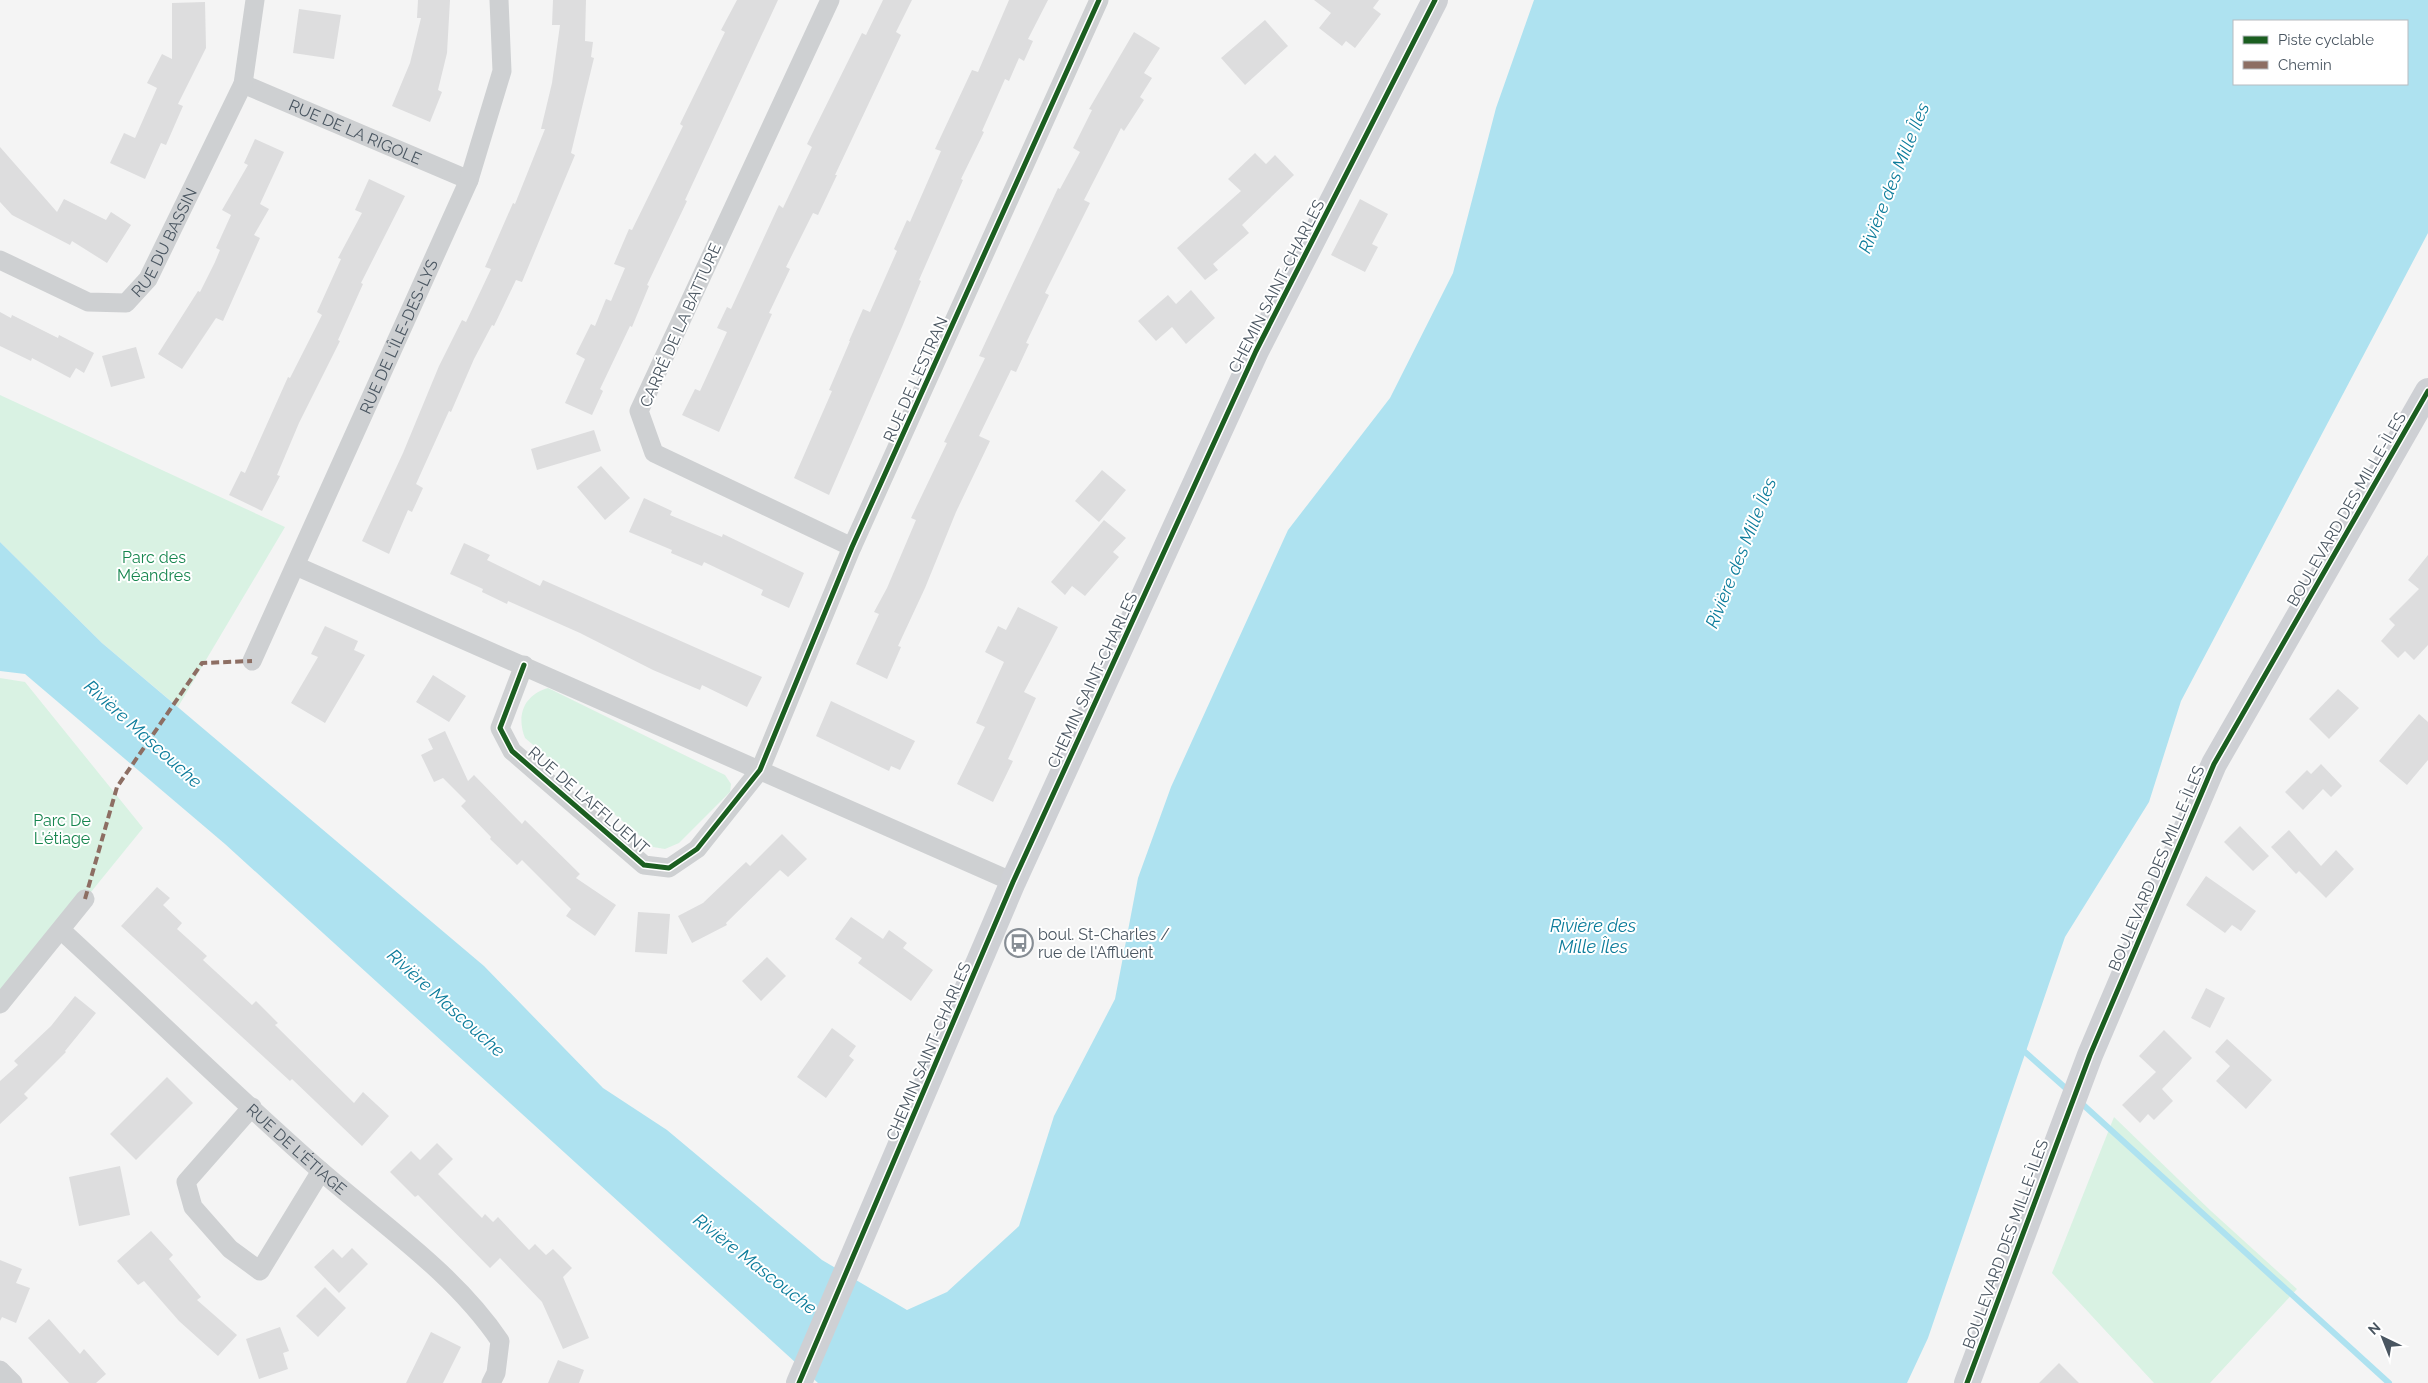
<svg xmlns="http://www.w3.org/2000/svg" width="2428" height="1383" font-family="Raleway,sans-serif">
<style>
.green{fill:#d9f2e3}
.water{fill:#aee2f0;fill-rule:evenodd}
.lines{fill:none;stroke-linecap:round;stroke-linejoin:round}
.stream{stroke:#aee2f0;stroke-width:6}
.building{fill:#ddddde}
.street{stroke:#ced0d2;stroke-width:19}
.secondary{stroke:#ced0d4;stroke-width:26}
.quiet{stroke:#8d6e63;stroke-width:4;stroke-dasharray:8 4;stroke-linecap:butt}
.cycleway-casing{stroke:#fff;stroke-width:8}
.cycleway{stroke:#1b5e20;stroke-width:5}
.labels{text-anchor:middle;stroke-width:4;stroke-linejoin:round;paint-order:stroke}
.street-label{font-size:16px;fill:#4a5661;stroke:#fff}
.park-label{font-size:16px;fill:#17864f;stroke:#fff}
.poi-label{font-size:16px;fill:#4a5661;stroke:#fff;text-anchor:start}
.water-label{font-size:18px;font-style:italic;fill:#0c7c9b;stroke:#fff}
</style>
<rect width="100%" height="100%" fill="#f4f4f4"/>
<path class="green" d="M0 395 285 527 178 707 102 643 0 542Z
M0 678 25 682 143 828 0 1004Z
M548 688 725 775 731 784 730 792 679 843 665 849 653 847 525 738C516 715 524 695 548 688Z
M2114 1117 2211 1211 2297 1289 2210 1383H2154L2052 1273Z"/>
<path class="water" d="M1534 0H2428V233L2181 701 2149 802 2065 937 1928 1338 1907 1383H818L225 844 25 674 0 671V542L102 643 484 966 603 1088 667 1130 822 1260 907 1310 947 1292 1019 1226 1054 1116 1115 999 1138 878 1171 787 1288 530 1390 398 1453 273 1496 108ZM2234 21H2407V84H2234Z"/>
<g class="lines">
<path class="stream" d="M2025 1052 2070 1092
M2079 1101 2389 1383"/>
</g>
<path class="building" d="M418 0H450L447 53 438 90 442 92 430 122 392 106 410 63 421 18H417Z
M553 0H586L585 41 593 42 591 57 594 58 571 153 575 155 522 282 516 280 494 326 492 325 474 359 451 412 449 411 416 484 423 488 412 512 408 510 389 554 362 541 403 453 439 366 462 320 466 322 491 269 485 267 513 203 515 204 545 129H541L552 83 560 25H552Z
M737 0H778L685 200 687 201 647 285 649 286 632 327 630 326 600 389 603 391 592 415 565 403 585 359 576 354 591 324 595 326 606 299 611 301 625 268 614 264 629 229 632 230 683 126 680 124 725 32 721 30Z
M883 0H912L896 32 901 35 835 175H837L818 215 813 213 786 267 790 269 769 313 772 314 719 432 682 415 695 389 700 391 727 332 717 328 727 307 731 309 779 205 783 208 812 147 807 144 862 33 866 35Z
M1009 0H1048L1028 39 1033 41 1024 61 1019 58 1009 81 1005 79 982 131 984 132 961 179 963 180 919 280 921 281 902 327 829 495 794 478 832 391 829 390 850 341H849L863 309 870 312 897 251 894 249 907 220 910 222 941 151 935 149 972 70 978 72Z
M1314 0H1379L1373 8 1381 14 1355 48 1346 41 1342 46 1319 28 1331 13Z
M205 2 206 48 178 104 183 106 166 145 161 143 145 179 110 163 124 133 135 138 157 88 147 83 162 54 172 59V3Z
M299 9 341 15 334 59 293 53Z
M1265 20 1288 46 1245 85 1221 58Z
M1134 32 1160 48 1144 73 1152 78 1140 97 1144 100 1124 131 1121 128 1084 200 1090 203 1045 293 1049 295 1026 343 1029 344 1016 372 1011 370 979 436 990 441 956 512 925 588 898 646 901 647 887 679 856 664 879 614 874 612 887 588 916 520 911 518 947 443 944 442 985 358 979 356 1058 188 1060 189 1080 152 1073 148 1092 110 1089 109Z
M255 139 284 152 260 204 269 209 254 235 260 238 223 321 216 318 182 369 158 354 198 291 200 292 215 262 220 250 216 248 231 215 222 210 248 165 244 163Z
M0 147 57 212 64 199 106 220 111 212 131 225 107 263 72 241 70 245 12 215 0 202Z
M1255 153 1266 164 1275 155 1294 175 1242 225 1249 233 1213 264 1218 270 1205 280 1177 248 1241 191 1228 179Z
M369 179 405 196 361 283 363 284 338 340 340 341 299 423 277 475 280 476 262 511 229 495 241 471 245 473 288 377 290 378 322 315 317 312 341 259 338 258 362 213 355 210Z
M1360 199 1388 214 1372 244 1378 247 1365 272 1331 255Z
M1191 290 1215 318 1186 344 1172 327 1156 341 1138 321 1168 295 1176 304Z
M0 312 11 318 12 315 58 338 59 335 94 353 84 373 76 368 70 378 32 358 31 361 0 346Z
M136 347 145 378 111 387 102 356Z
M594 430 601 451 537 470 531 449Z
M601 466 630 498 605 520 577 487Z
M1102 470 1126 490 1099 522 1075 501Z
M644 498 672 511 670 515 722 537 723 534 804 573 789 608 761 595 763 590 704 562 702 566 671 553 672 550 629 532Z
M1104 520 1126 538 1113 552 1119 557 1085 596 1072 586 1065 595 1051 582Z
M464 543 490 555 487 560 540 586 543 580 762 677 747 707 702 685 700 690 653 670 580 633 508 601 507 604 482 592 483 589 450 574Z
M2428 555V645L2414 660 2405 651 2398 658 2381 641 2395 625 2389 619 2419 589 2408 580Z
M1018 607 1058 627 1024 692 1036 698 1008 759 1013 761 993 802 957 784 985 727 976 723 1004 662 985 652 998 626 1006 630Z
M325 626 358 641 354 650 365 655 325 723 291 703 318 657 311 654Z
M433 675 466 696 449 722 416 702Z
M2338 689 2359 708 2329 739 2309 719Z
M831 701 915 741 900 770 891 766 889 771 816 736Z
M2419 714 2428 722V760L2407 785 2379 761Z
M445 731 468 781 474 775 522 824 525 820 580 874 576 878 616 905 595 936 566 916 571 909 522 860 517 865 490 839 491 837 461 806 466 801 443 778 434 782 421 755 433 749 428 739Z
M2321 764 2342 786 2331 797 2323 789 2303 810 2285 792 2307 770 2311 774Z
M2240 826 2269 856 2253 871 2224 842Z
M2289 830 2321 866 2336 850 2354 869 2326 898 2299 871 2296 874 2271 847Z
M782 834 807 859 788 877 780 870 726 923 727 925 692 943 678 916 703 903 746 862 750 866Z
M2206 876 2256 911 2241 931 2232 925 2225 933 2186 905Z
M157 887 170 898 163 905 182 923 177 929 207 956 203 960 252 1005 256 1001 278 1023 275 1025 354 1103 363 1092 389 1116 362 1146 292 1079 290 1081 121 926Z
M638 912 670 914 667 954 635 952Z
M851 917 883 939 889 930 907 943 903 948 933 970 911 1001 858 963 862 958 835 939Z
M767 957 786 976 761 1001 742 981Z
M2206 988 2225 998 2210 1028 2191 1018Z
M75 996 96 1013 65 1051 66 1052 24 1094 28 1098 0 1124V1081L18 1065 14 1061 51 1026Z
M832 1028 856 1046 849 1056 854 1060 826 1098 797 1077Z
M2164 1030 2192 1058 2162 1089 2173 1101 2154 1120 2148 1114 2140 1123 2122 1105 2156 1072 2139 1056Z
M2227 1039 2272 1080 2246 1109 2216 1081 2230 1066 2215 1052Z
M167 1077 193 1103 136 1160 110 1134Z
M437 1143 453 1159 438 1174 482 1218 485 1214 493 1222 498 1217 529 1250 535 1244 546 1255 553 1249 572 1268 563 1277 589 1338 563 1349 542 1302 500 1258 490 1268 418 1195 415 1197 390 1172 411 1151 420 1160Z
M120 1166 130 1215 79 1226 69 1177Z
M151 1231 173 1255 169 1259 201 1297 197 1300 237 1335 218 1356 179 1321 144 1281 138 1285 117 1261Z
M352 1248 368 1264 339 1293 314 1267 333 1249 342 1258Z
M0 1260 22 1269 16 1283 30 1288 16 1323 2 1317 0 1321Z
M325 1287 346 1308 318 1337 296 1316Z
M49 1319 80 1354 84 1349 106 1374 96 1383H69L28 1338Z
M280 1327 289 1351 283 1353 288 1369 259 1379 246 1339Z
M431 1332 461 1347 443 1383H406Z
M558 1360 584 1370 579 1383H548Z
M2059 1363 2079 1383H2039Z"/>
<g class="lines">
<g class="street">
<path d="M830 0 639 411 654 453 852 547"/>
<path id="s1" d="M243 84 469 180"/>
<path id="s2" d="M0 260 88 302 126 303 148 279 243 84 255 0"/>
<path d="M296 566 1013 882"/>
<path id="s3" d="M252 661 469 180 502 71 499 0"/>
<path d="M524 665 500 728 512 751 644 865 669 868 697 849 760 770 852 547 1099 0"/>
<path id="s4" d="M61 930C148 1010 233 1094 322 1172 383 1225 455 1274 500 1341L496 1373 491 1383"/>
<path d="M0 1004 85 899"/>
<path d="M252 1107 186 1182 193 1207 230 1249 260 1271 321 1171"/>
<path d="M0 1370 13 1383"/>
</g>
<path class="secondary" d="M799 1383 1013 882 1256 351 1435 0
M1967 1383 2090 1055 2214 764 2428 391"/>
<path class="quiet" d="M85 899 117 787 202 663 252 661"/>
<defs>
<path id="cycleway" d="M524 665 500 728 512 751 644 865 669 868 697 849 760 770 852 547 1099 0
M799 1383 1013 882 1256 351 1435 0
M1967 1383 2090 1055 2214 764 2428 391"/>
</defs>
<use href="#cycleway" class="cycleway-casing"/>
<use href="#cycleway" class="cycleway"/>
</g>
<defs>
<symbol id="bus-ring" viewBox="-11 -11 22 22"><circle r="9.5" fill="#fff" stroke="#868d94" stroke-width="1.5"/><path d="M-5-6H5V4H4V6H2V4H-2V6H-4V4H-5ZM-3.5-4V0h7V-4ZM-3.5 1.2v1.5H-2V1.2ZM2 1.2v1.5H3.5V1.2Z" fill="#868d94"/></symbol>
</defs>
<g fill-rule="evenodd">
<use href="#bus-ring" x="1003" y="927" width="32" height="32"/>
</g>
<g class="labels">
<g class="street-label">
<text dy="6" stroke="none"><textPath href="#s1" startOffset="122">RUE DE LA RIGOLE</textPath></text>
<text dy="6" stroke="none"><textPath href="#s2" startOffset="208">RUE DU BASSIN</textPath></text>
<text transform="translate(1276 286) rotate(-63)" y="6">CHEMIN SAINT-CHARLES</text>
<text transform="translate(680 325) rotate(-66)" y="6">CARRÉ DE LA BATTURE</text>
<text dy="6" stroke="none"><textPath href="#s3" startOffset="356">RUE DE L'ÎLE-DES-LYS</textPath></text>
<text transform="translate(915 379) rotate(-66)" y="6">RUE DE L'ESTRAN</text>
<text transform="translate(2346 509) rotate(-60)" y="6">BOULEVARD DES MILLE-ÎLES</text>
<text transform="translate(1092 680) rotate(-65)" y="6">CHEMIN SAINT-CHARLES</text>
<text transform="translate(589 800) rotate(41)" y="6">RUE DE L'AFFLUENT</text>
<text transform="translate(2156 868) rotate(-67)" y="6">BOULEVARD DES MILLE-ÎLES</text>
<text transform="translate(928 1051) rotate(-67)" y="6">CHEMIN SAINT-CHARLES</text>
<text dy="6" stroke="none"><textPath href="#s4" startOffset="322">RUE DE L'ÉTIAGE</textPath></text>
<text transform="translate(2005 1244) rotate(-70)" y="6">BOULEVARD DES MILLE-ÎLES</text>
</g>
<g class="park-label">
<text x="154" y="563">Parc des<tspan x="154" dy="18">Méandres</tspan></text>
<text x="62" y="826">Parc De<tspan x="62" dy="18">L'étiage</tspan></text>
</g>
<g class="poi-label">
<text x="1038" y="940">boul. St-Charles /<tspan x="1038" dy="18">rue de l'Affluent</tspan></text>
</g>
<g class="water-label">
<text transform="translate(1894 178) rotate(-68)" y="6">Rivière des Mille Îles</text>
<text transform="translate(1741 553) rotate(-68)" y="6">Rivière des Mille Îles</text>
<text transform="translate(143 734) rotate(42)" y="6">Rivière Mascouche</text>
<text x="1593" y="932">Rivière des<tspan x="1593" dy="21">Mille Îles</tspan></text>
<text transform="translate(446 1003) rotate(42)" y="6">Rivière Mascouche</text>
<text transform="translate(755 1264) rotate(38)" y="6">Rivière Mascouche</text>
</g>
</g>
<rect x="2233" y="20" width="175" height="65" fill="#ffffff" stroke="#b7bbc0"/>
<rect x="2243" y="36" width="25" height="8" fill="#1b5e20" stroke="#b7bbc0"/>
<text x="2278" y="45" font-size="15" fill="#4a5661">Piste cyclable</text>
<rect x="2243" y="61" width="25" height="8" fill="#8d6e63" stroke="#b7bbc0"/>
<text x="2278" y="70" font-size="15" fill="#4a5661">Chemin</text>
<g transform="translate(2383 1338) rotate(317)" stroke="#ffffff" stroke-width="4" paint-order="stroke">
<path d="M0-4L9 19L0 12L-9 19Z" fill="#4a5661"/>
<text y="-8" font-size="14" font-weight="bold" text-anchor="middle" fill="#4a5661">N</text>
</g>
</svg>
